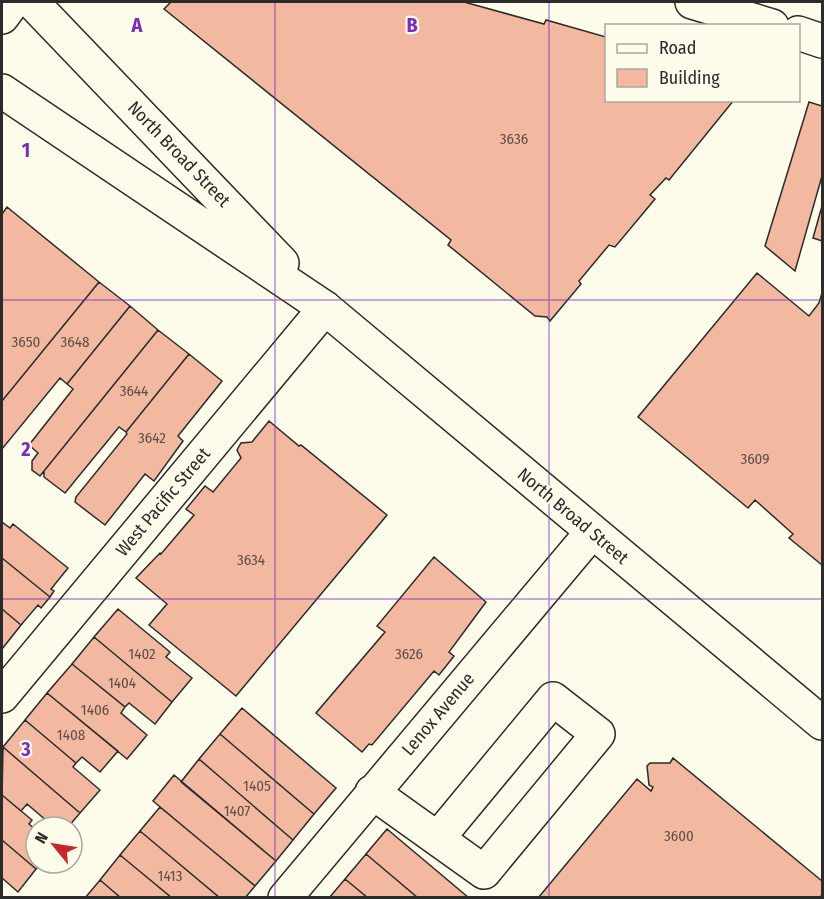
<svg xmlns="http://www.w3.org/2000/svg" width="824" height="899" font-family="'Fira Sans Condensed',sans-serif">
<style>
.building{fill:#f2b8a0;stroke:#2b2b2b;stroke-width:1.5}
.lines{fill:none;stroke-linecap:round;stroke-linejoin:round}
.minor-casing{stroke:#2b2b2b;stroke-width:36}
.major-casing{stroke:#2b2b2b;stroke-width:36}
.minor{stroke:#fdfbea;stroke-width:33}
.major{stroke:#fdfbea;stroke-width:33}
.grid{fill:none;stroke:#7b2cbf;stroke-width:1.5;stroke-opacity:0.55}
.labels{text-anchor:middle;stroke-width:4.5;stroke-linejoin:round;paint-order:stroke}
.number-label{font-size:15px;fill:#5d4e48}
.street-label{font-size:18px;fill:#2b2b2b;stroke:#fdfbea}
.grid-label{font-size:20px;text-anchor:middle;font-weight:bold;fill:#7b2cbf;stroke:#fdfbea;stroke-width:4.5;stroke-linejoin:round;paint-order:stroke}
</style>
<rect width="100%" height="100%" fill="#fdfbea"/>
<path class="building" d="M171 2H464L544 24 546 20 606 37V100H734L669 180 666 178 650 195 655 199 615 247 609 245 579 281 581 284 550 321 547 317 535 316 448 245 451 240 164 9Z
M809 102 822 106V176L795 271 765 246Z
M822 206V241L813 238Z
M7 207 99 282 2 401V214Z
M757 273 809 316 819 303 822 293V565L789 538 793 534 755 500 748 508 638 417Z
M99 282 130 306 67 384 60 378 2 449V401Z
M130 306 158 330 40 476 32 470V461L38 453 29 445 73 389 67 384Z
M158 330 189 354 126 432 119 427 65 493 44 477V471Z
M189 354 222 381 178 436 183 441 154 481 145 474 105 525 75 502 76 497 127 434 126 432Z
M269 421 299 446 301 445 387 515 236 696 149 625 167 604 136 578 160 553 161 554 194 515 186 509 205 486 213 492 241 458 237 450 241 443 252 442Z
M2 522 10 528 13 524 68 568 51 589 54 591 50 597 2 558Z
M434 557 486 602 449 652 454 656 439 675 434 671 372 745 369 744 362 752 316 713 385 632 377 626Z
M2 558 50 597 41 608 38 605 21 625 2 609Z
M2 609 21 625 2 649Z
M118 609 170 652 166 657 192 678 172 702 94 637Z
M94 637 172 702 155 724 129 703 125 707 72 664Z
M72 664 125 707 121 713 147 735 127 759 47 693Z
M47 693 118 751 100 772 82 757 76 763 25 720Z
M242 708 336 788 314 814 220 734Z
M25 720 76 763 73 767 100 790 80 813 3 747Z
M220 734 314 814 293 840 199 759Z
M3 747 80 813 68 827H54L27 804 21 811 2 795Z
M673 758 822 881V894L820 898H538L637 779 651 791 653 787 649 785 647 766 650 763H670Z
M199 759 293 840 276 861 181 782Z
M174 775 276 861 255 886 153 801Z
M2 795 32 820 29 824 36 830V863H41L36 869 2 840Z
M160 807 255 886 245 898H220L140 831Z
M387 829 469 898H418L366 854Z
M140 831 220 898H172L120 855Z
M2 840 36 869 18 892 2 878Z
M366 854 418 898H368L345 879Z
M120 855 172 898H121L100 880Z
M345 879 368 898H329Z
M100 880 121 898H85Z"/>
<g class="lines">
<defs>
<path id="minor" d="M692 2 772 26
M798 33 822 41
M2 696 325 308
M372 792 484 872 598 734 553 699 438 838
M285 898 592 532"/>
<path id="major" d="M32 2 282 263
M2 17 13 2
M2 91 325 308 822 723"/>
</defs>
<use href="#minor" class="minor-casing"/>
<use href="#major" class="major-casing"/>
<use href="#minor" class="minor"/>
<use href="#major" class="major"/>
</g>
<path class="grid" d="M275 2V898M549 2V898M2 300H822M2 599H822"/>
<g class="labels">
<g class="number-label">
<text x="514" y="144">3636</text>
<text x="26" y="347">3650</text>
<text x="75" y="347">3648</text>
<text x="134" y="396">3644</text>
<text x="152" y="443">3642</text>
<text x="755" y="464">3609</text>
<text x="251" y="565">3634</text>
<text x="142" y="659">1402</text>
<text x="409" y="659">3626</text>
<text x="122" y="688">1404</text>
<text x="95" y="715">1406</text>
<text x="71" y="740">1408</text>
<text x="257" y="791">1405</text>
<text x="237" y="816">1407</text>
<text x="679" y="841">3600</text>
<text x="170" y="881">1413</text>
</g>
<g class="street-label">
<text transform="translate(179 154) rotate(46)" y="6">North Broad Street</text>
<text transform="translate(163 502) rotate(-50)" y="6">West Pacific Street</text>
<text transform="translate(573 516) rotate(40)" y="6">North Broad Street</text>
<text transform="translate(438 714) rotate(-50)" y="6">Lenox Avenue</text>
</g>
</g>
<g class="grid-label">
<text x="137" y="32">A</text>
<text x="412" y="32">B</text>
<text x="26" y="157">1</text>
<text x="26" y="456">2</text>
<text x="26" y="756">3</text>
</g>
<rect width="824" height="899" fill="none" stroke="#2b2b2b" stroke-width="6"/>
<rect x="605" y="24" width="195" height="78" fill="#fdfbea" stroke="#a9a89e" stroke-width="1.5"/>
<rect x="617" y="44" width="30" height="9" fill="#fdfbea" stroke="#a9a89e" stroke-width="1.5"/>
<text x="659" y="54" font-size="18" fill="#2b2b2b">Road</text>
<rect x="617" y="69" width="30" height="18" fill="#f2b8a0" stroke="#a9a89e" stroke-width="1.5"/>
<text x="659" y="84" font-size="18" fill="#2b2b2b">Building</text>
<g transform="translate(54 845) rotate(300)"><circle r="28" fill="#fdfbea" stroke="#a9a89e" stroke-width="1.5"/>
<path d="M0-4.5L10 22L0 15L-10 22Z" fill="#c62828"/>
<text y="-9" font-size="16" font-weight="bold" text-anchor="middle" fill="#2b2b2b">N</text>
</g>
</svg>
